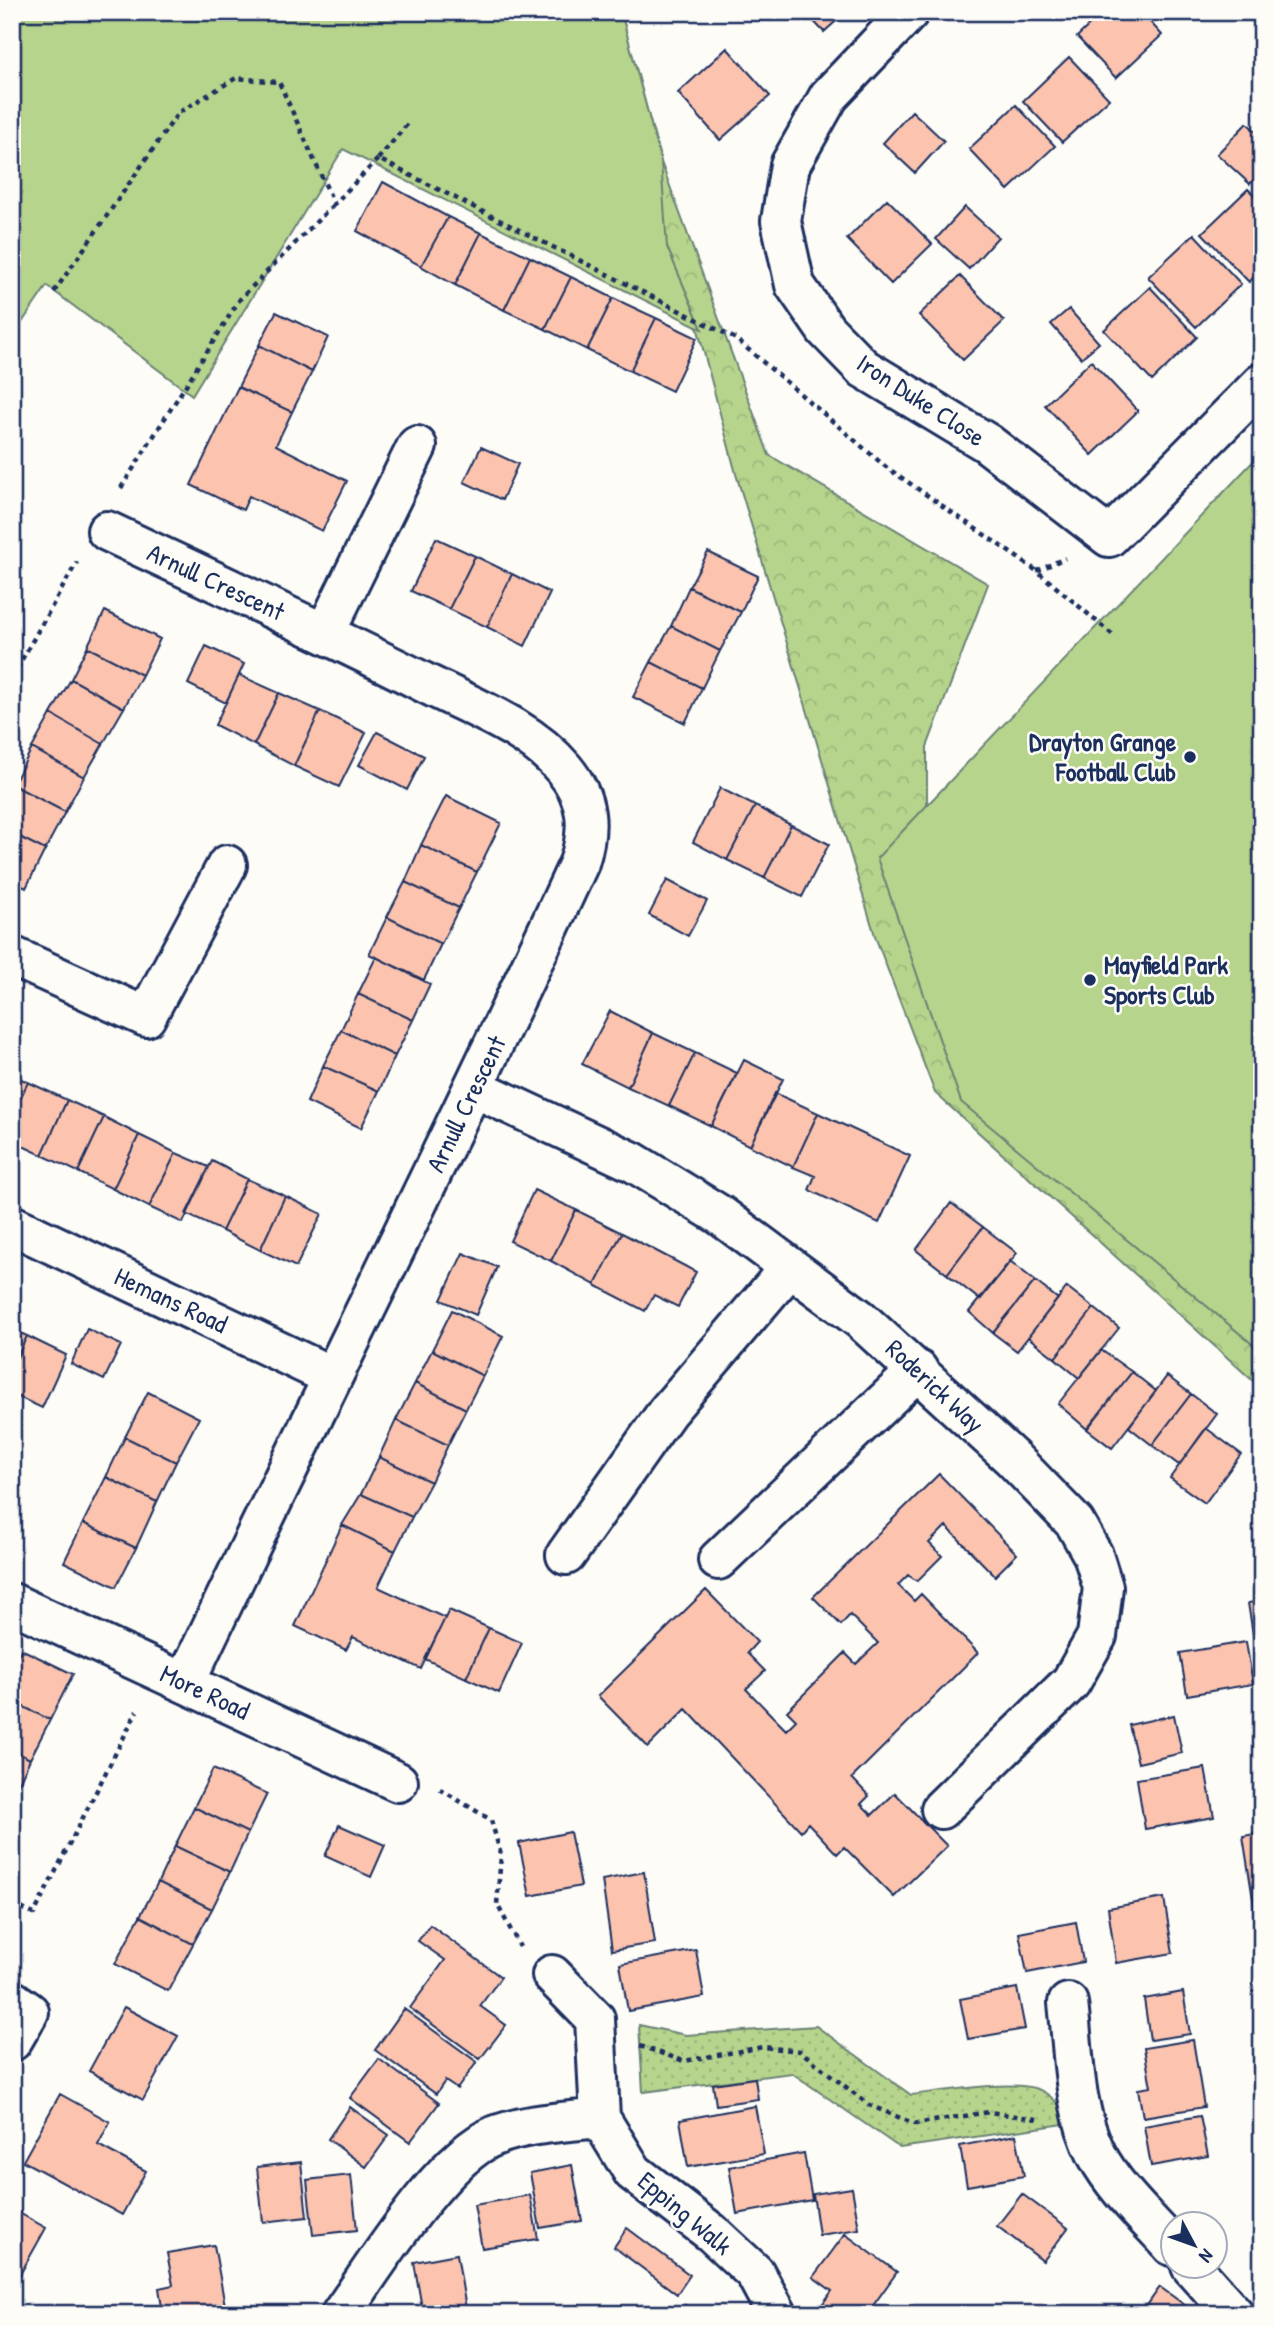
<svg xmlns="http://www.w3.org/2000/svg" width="1274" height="2326" font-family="'Patrick Hand',sans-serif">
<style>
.grass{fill:url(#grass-dots);stroke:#698275;stroke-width:2}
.forest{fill:url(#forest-crowns);stroke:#698275;stroke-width:2}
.park{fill:#b7d48c;stroke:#698275;stroke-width:2}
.building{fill:#fcc4af;stroke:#1b2f5e;stroke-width:2}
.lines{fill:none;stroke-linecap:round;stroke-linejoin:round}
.minor-casing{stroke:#1b2f5e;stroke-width:44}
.path{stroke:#1b2f5e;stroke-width:4.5;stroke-dasharray:5 5;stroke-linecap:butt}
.minor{stroke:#fdfcf7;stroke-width:38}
.poi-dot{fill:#1b2f5e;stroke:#fdfcf7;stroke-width:2.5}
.labels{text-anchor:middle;stroke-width:5;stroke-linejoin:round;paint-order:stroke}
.street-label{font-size:26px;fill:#1b2f5e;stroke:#fdfcf7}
.poi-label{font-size:26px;font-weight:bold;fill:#1b2f5e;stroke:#fdfcf7;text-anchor:end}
</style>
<defs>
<pattern id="grass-dots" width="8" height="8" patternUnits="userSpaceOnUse" patternTransform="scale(1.75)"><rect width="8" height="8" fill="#b7d48c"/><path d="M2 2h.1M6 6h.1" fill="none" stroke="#9db67b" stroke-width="1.8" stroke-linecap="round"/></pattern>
<pattern id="forest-crowns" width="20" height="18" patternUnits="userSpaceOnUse" patternTransform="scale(1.75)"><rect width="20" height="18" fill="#b7d48c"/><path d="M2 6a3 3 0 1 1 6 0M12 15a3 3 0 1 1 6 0" fill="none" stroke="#9db67b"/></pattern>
</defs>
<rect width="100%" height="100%" fill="#fdfcf7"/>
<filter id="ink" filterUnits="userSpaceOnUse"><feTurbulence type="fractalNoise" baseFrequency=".0143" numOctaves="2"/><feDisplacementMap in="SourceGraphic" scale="14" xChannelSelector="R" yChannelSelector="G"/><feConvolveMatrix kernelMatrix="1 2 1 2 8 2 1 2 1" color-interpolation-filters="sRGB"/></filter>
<g filter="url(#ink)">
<path class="grass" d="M639 2025 686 2035 816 2026 911 2095C939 2092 1019 2078 1042 2091 1055 2098 1064 2110 1071 2123L900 2148 792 2073 643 2092Z"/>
<path class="forest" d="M621 12 661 162 769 455 988 584 927 747V878L1262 1298V1389L935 1093 876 939 736 474 698 330 667 247 496 31Z"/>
<path class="park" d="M12 12H621L661 162 667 247 702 329 343 149 192 395 47 286 12 337Z
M1262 452V1352L961 1102 877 858Z"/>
<path class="building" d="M805 12H846L824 32Z
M1103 12H1141L1162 35 1116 78 1077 37Z
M727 48 770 96 720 140 678 93Z
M1069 57 1109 99 1062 142 1023 101Z
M1016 105 1055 146 1008 190 969 149Z
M912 111 944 141 915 173 883 143Z
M1247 123 1262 137V171L1250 184 1217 154Z
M383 182 448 217 421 266 357 231Z
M1248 189 1262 203V270L1249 282 1202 233Z
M887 199 932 244 891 284 847 239Z
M965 207 998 237 969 269 936 239Z
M448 217 481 233 455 285 421 266Z
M481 233 530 257 504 310 455 285Z
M1194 234 1241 284 1196 327 1148 277Z
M530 257 571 277 545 329 504 310Z
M960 276 1004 321 963 360 919 315Z
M571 277 613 298 587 350 545 329Z
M1150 287 1197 337 1152 381 1104 330Z
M613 298 656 318 630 371 587 350Z
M1069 309 1099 343 1081 358 1051 324Z
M276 312 328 337 312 372 259 345Z
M656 318 697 338 672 391 630 371Z
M259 345 312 372 292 412 238 387Z
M1091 361 1138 411 1092 455 1045 405Z
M238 387 292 412 276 445 347 481 322 531 249 496 243 510 191 485Z
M481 447 518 464 502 500 464 482Z
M436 538 475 556 449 609 411 591Z
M708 552 758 576 741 612 689 587Z
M475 556 512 574 487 627 449 609Z
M512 574 550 593 525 646 487 627Z
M689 587 741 612 720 651 671 626Z
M105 611 160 639 142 675 87 647Z
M671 626 720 651 702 688 651 662Z
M206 646 244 664 226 703 188 684Z
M87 647 142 675 124 708 71 679Z
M651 662 702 688 685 723 633 697Z
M239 675 279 693 254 745 215 725Z
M71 679 124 708 103 744 51 714Z
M279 693 320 711 294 766 254 745Z
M320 711 366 733 339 787 294 766Z
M51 714 103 744 84 777 32 748Z
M377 732 424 756 407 790 359 765Z
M32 748 84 777 65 812 13 785Z
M13 785 65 812 45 850 12 833Z
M720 788 755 806 727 860 693 842Z
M446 796 501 823 477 872 421 845Z
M755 806 791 825 764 878 727 860Z
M791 825 829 844 802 897 764 878Z
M12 833 45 850 26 888 12 881Z
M421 845 477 872 459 908 405 882Z
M667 880 707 901 688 936 649 915Z
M405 882 459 908 441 944 387 917Z
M387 917 441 944 424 980 369 954Z
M376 957 430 984 413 1020 358 994Z
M358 994 413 1020 395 1056 341 1030Z
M610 1011 653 1033 628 1087 582 1064Z
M341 1030 395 1056 379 1091 323 1066Z
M653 1033 695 1053 669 1106 628 1087Z
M695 1053 737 1073 711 1126 669 1106Z
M744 1060 783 1079 750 1146 711 1126Z
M323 1066 379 1091 361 1128 307 1102Z
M12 1075 28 1082 12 1116Z
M28 1082 67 1100 42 1155 12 1141V1116Z
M775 1093 818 1113 793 1167 750 1146Z
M67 1100 104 1117 78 1172 42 1155Z
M818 1113 910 1156 879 1223 809 1190 815 1176 793 1167Z
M104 1117 139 1135 113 1189 78 1172Z
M139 1135 176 1153 149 1207 113 1189Z
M176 1153 209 1167 183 1223 149 1207Z
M212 1161 247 1179 222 1231 186 1214Z
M247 1179 285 1196 260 1250 222 1231Z
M534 1190 576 1210 551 1261 510 1241Z
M285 1196 322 1214 296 1267 260 1250Z
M951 1203 983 1227 947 1274 916 1250Z
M576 1210 622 1233 595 1285 551 1261Z
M983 1227 1017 1253 980 1300 947 1274Z
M622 1233 696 1272 678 1307 654 1295 645 1311 595 1285Z
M463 1253 497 1267 476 1315 441 1300Z
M1010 1261 1035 1281 993 1333 969 1312Z
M1035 1281 1058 1299 1017 1351 993 1333Z
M1067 1287 1094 1308 1055 1358 1028 1337Z
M1094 1308 1119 1328 1079 1378 1055 1358Z
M452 1310 503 1336 483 1376 432 1350Z
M12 1329 27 1336 12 1368Z
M87 1329 121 1345 104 1380 71 1364Z
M27 1336 66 1355 42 1408 12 1394V1368Z
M432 1350 483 1376 466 1409 415 1383Z
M1101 1350 1132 1372 1087 1429 1058 1404Z
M1132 1372 1156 1391 1112 1448 1087 1429Z
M1167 1376 1191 1394 1152 1445 1129 1427Z
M415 1383 466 1409 448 1445 396 1420Z
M148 1392 199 1418 176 1462 125 1437Z
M1191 1394 1217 1414 1179 1465 1152 1445Z
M396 1420 448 1445 431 1482 379 1457Z
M1206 1428 1241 1454 1205 1503 1170 1478Z
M125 1437 176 1462 157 1502 106 1477Z
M379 1457 431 1482 412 1517 361 1494Z
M939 1474 1017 1554 995 1576 946 1526 929 1543 942 1556 917 1581 908 1575 898 1585 914 1601 921 1594 978 1653 852 1778 869 1796 861 1804 872 1815 895 1793 947 1846 894 1897 844 1847 837 1854 808 1823 801 1831 686 1709 648 1747 598 1696 706 1590 757 1642 747 1653 765 1671 746 1689 786 1730 796 1720 787 1711 845 1653 856 1664 878 1643 850 1615 841 1625 813 1597Z
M106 1477 157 1502 136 1548 83 1523Z
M361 1494 412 1517 395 1551 342 1525Z
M83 1523 136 1548 116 1587 64 1562Z
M342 1525 395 1551 378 1587 445 1618 421 1669 353 1637 346 1650 295 1626Z
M1262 1601V1671L1259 1672 1248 1603Z
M449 1610 489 1628 466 1678 425 1659Z
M489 1628 522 1643 499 1693 466 1678Z
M1246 1642 1253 1684 1187 1695 1180 1653Z
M21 1649 73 1674 50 1720 12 1701V1667Z
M12 1701 50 1720 30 1759 12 1750Z
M1174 1715 1182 1753 1138 1763 1129 1725Z
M12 1750 30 1759 12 1798Z
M1205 1768 1214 1817 1145 1829 1137 1779Z
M213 1769 267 1794 248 1833 194 1807Z
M194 1807 248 1833 230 1872 175 1846Z
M339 1825 385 1845 371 1877 325 1856Z
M570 1832 581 1886 530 1896 519 1843Z
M1262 1833V1897L1253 1899 1243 1836Z
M175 1846 230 1872 212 1909 158 1882Z
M644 1872 655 1943 612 1950 602 1880Z
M158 1882 212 1909 193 1944 140 1916Z
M1262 1897V1952H1261L1253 1899Z
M1164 1898 1173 1953 1116 1963 1108 1908Z
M140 1916 193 1944 168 1991 115 1964Z
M1076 1922 1083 1962 1027 1973 1019 1933Z
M430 1925 501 1977 480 2006 506 2025 480 2059 410 2008 445 1960 418 1941Z
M696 1950 704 1997 628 2011 620 1964Z
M1017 1988 1025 2029 968 2039 960 1999Z
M1183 1992 1190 2034 1150 2040 1144 1999Z
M124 2007 178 2036 143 2100 89 2071Z
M404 2009 477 2062 457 2089 445 2081 436 2094 375 2050Z
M1193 2040 1204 2107 1143 2117 1138 2089 1151 2087 1144 2048Z
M379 2059 439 2103 410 2142 350 2098Z
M755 2078 758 2099 716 2105 713 2084Z
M60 2094 110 2122 98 2145 146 2171 122 2215 23 2161Z
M755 2106 764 2154 688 2167 680 2120Z
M350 2107 389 2135 366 2167 328 2139Z
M1200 2116 1208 2156 1151 2166 1144 2126Z
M1016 2135 1024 2176 967 2186 960 2146Z
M804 2153 812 2200 737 2214 729 2167Z
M301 2162 307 2217 263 2222 257 2167Z
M572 2165 582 2221 540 2228 530 2173Z
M351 2175 357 2230 313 2235 307 2180Z
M852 2188 859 2229 819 2235 813 2194Z
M1022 2194 1068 2228 1043 2261 997 2226Z
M530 2195 538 2239 482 2248 474 2205Z
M12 2209 46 2228 18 2278 12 2275Z
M627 2228 690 2275 677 2294 614 2247Z
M845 2234 897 2272 867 2314H815L832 2291 813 2277Z
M214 2245 226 2311 163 2314 159 2288 173 2285 167 2253Z
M457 2254 466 2309 423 2314 414 2262Z
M1160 2287 1197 2314H1141Z
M685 2305 698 2314H679Z"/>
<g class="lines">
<defs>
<path id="minor" d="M909 12 829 96 790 165 781 221 795 285 826 330 863 368 987 443 1109 537 1262 383
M107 531C213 581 320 630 425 683 472 707 529 727 564 769 589 799 590 828 579 863 452 1139 315 1409 185 1683
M325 633 417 446
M12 956 146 1017 227 865
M475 1088 633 1162 720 1215 860 1319 1012 1458 1075 1523 1093 1555 1103 1587 1097 1636 1071 1682 941 1809
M12 1225 331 1376
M566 1555 667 1412 790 1267
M718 1560 918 1370
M12 1603 398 1782
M552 1975 595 2019 600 2118
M12 2000 29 2012 12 2041
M1068 2003C1074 2054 1073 2109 1097 2155 1115 2189 1147 2218 1172 2246
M1191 2266 1234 2314
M341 2314C376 2265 440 2159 494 2136 527 2123 566 2122 600 2118L633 2172 712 2233 755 2273 777 2314"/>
</defs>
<use href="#minor" class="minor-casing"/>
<path class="path" d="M378 159 410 121
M54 292 178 113 236 78 279 82 334 204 378 159 736 339 886 467 1037 571 1113 635
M121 488 240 299 334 204
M1037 571 1065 558
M12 677 77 562
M440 1789 491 1820 501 1855 497 1904 520 1947
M12 1904 34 1914 137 1711
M640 2046 684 2061 763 2047 800 2051 869 2105 915 2124 989 2112 1037 2119"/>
<use href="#minor" class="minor"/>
</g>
</g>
<g class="poi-dot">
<circle cx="1190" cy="757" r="7"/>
<circle cx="1090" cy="980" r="7"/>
</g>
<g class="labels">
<g class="street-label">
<text transform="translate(921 400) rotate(33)" y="9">Iron Duke Close</text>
<text transform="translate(216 582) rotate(25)" y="9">Arnull Crescent</text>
<text transform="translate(466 1104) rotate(-64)" y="9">Arnull Crescent</text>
<text transform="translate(171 1300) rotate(25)" y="9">Hemans Road</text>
<text transform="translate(935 1386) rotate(43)" y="9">Roderick Way</text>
<text transform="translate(205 1692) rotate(25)" y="9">More Road</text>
<text transform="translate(685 2213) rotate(40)" y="9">Epping Walk</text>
</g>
<g class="poi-label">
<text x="1176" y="751">Drayton Grange<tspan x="1176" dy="30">Football Club</tspan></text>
<text x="1104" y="974" text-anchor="start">Mayfield Park<tspan x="1104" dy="30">Sports Club</tspan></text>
</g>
</g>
<rect width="1274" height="2326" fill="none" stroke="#fdfcf7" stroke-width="42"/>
<rect x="21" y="21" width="1232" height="2284" fill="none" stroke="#1b2f5e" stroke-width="2.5" filter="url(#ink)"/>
<g transform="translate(1194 2245) rotate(131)"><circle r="33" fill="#fdfcf7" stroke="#a3aaba" stroke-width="2"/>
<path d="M0-5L12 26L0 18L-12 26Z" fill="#1b2f5e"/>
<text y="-10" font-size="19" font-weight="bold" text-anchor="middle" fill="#1b2f5e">N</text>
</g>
</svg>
